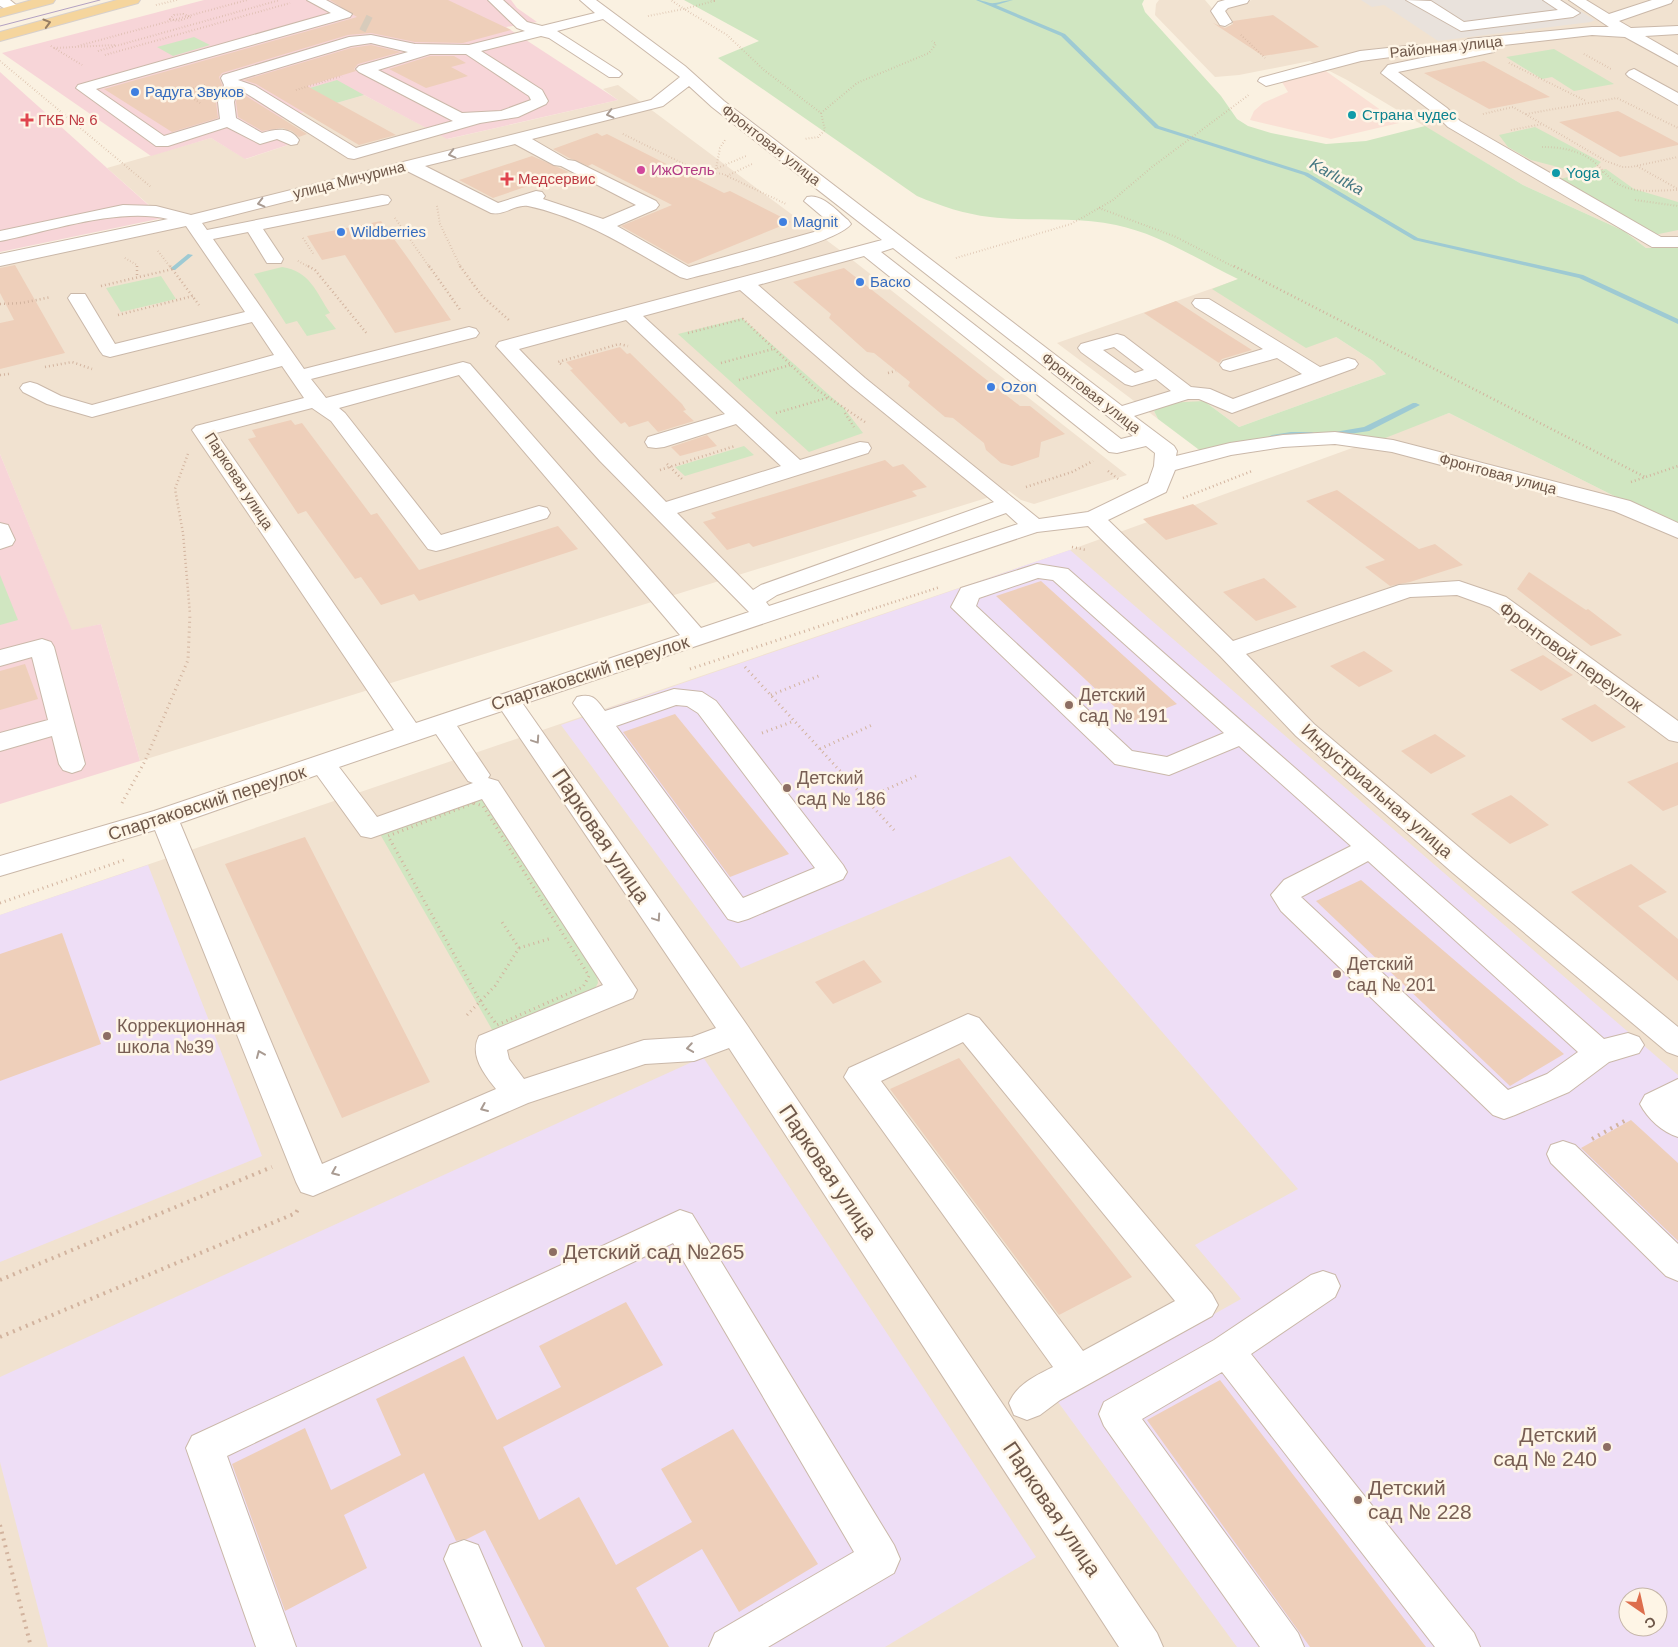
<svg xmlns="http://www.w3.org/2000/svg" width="1678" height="1647" font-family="Arial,sans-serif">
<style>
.residential{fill:#f1e2d0;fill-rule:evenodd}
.commercial{fill:#fae0d5}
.industrial{fill:#e9e2dc}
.education{fill:#eedef6;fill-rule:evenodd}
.medical{fill:#f7d5d8}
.green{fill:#d0e6c1}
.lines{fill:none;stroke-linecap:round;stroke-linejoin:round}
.stream{fill:#9ecad3;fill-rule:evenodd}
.building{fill:#eecfba}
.minor-tunnel{stroke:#d7cbbb;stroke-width:16;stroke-dasharray:16 8;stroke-linecap:butt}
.minor-casing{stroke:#cab8a9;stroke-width:2}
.major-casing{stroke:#d7d0cc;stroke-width:2}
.path-far3{stroke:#d2b39e;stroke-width:2;stroke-dasharray:0.5 2.5;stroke-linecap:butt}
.path-far2{stroke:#d2b39e;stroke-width:2.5;stroke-dasharray:1 3;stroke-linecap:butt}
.path-far1{stroke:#d2b39e;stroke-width:3;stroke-dasharray:1 4;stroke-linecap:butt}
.path{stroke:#d2b39e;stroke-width:4;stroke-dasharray:2 5;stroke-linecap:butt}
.minor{fill:#fff;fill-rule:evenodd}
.major{fill:#f5d59d;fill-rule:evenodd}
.tram{stroke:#b3a1c2;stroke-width:1}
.oneway{stroke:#977e63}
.oneway2{stroke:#a99b92}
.shop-dot{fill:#3f7fe0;stroke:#fef5e6;stroke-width:2}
.culture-dot{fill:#0f9aa8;stroke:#fef5e6;stroke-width:2}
.health-dot{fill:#e0444e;stroke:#fef5e6;stroke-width:2}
.hotel-dot{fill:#d1479c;stroke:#fef5e6;stroke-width:2}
.education-dot{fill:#8d6e63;stroke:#fef5e6;stroke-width:2}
.labels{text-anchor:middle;stroke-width:5;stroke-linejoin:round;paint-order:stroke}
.far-street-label{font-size:15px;fill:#6f584a;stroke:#fef5e6}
.far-shop-label{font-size:15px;fill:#366cbe;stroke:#fef5e6;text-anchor:start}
.far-culture-label{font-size:15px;fill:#0d838f;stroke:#fef5e6;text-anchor:start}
.far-health-label{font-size:15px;fill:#be3a42;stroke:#fef5e6;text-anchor:start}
.far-hotel-label{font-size:15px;fill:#b23c85;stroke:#fef5e6;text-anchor:start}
.far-water-label{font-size:16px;font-style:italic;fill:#457782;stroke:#fef5e6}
.street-label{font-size:18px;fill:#6f584a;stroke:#fef5e6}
.education-label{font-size:18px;fill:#785e54;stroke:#fef5e6;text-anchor:start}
.near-street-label{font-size:21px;fill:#6f584a;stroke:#fef5e6}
.near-education-label{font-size:21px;fill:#785e54;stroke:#fef5e6;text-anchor:start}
</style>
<rect width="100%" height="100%" fill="#faf1e1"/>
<path class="residential" d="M1159 0H1205L1227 26 1231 25 1224 15 1225 9 1252 0H1678V248H1646L1624 231 1523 185 1347 80 1310 61 1239 75 1215 77 1155 15 1156 4Z
M618 85 841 251 1127 475 1034 504 1021 500 1009 491 140 761 101 624 72 631 0 454V266L174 227 107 168 211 138 246 159 297 142 270 122 364 95 448 139 618 100 603 89Z
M1239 279 1336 337 1373 361 1386 374 1239 427 1204 401 1154 411 1158 419 1057 343Z
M1449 413 1650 514 1678 523V1647H0V915L1070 550ZM1628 1597H1658V1627H1628Z"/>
<path class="commercial" d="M1323 69 1399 123 1331 139 1250 120 1254 111 1263 103 1288 92 1282 82Z"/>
<path class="industrial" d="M1361 0H1562L1595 20 1591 22 1438 41 1384 5 1372 7Z"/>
<path class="education" d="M1070 550 1678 1075V1647H1237L1058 1402 1241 1299 1195 1245 1298 1189 1010 856 741 968 561 725ZM1628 1597H1658V1627H1628Z
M148 865 262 1156 0 1262V915Z
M703 1057 1036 1557 885 1647H48L0 1462V1377Z"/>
<path class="medical" d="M204 0H511L517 8 537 22 506 27 618 100 447 139 364 95 270 122 297 142 245 159 211 138 151 156 2 53Z
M0 72 107 168 163 218 0 252Z
M0 454 72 630 101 624 140 761 0 804Z"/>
<path class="green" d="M684 0H1144L1142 4 1145 12 1221 96 1237 119 1248 126 1271 133 1326 144 1366 141 1425 126 1523 185 1624 231 1646 248H1678V523L1650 514 1449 413 1375 442 1344 435 1202 452 1158 419 1154 411 1166 403 1204 401 1239 427 1386 374 1373 361 1336 337 1306 348 1212 289 1238 279C1198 260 1160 234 1116 225 1075 216 1031 222 990 217 964 214 941 206 917 196L718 58 759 41Z
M194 37 210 45 173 56 157 47Z
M1554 49 1614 84 1574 91 1552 77 1542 79 1506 57Z
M337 80 364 95 312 110 286 95Z
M1535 127 1601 162 1591 171 1577 172 1531 160 1508 147 1499 135Z
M1606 169 1634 189 1678 202V230L1654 235 1559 179Z
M282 267C310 271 316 292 330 313L325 315 336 329 307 336 297 321 286 324 254 274Z
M161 276 176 299 121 312 106 288Z
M742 318 844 408 863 433 809 452 678 334Z
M744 446 754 455 685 476 675 467Z
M0 575 18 620 0 625Z
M482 799 487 802 597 976 598 983 594 990 494 1033 380 834Z"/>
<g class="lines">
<path class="stream" d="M976 0C982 0 985 2 990 3 996 4 1005 0 1013 0L996 5 1065 34 1159 126 1308 173 1418 238 1583 275 1678 319V324L1579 278 1414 240 1304 175 1155 128 1061 36Z
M188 254 193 255 175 270H171V268Z
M1413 403H1416L1420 405 1369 431 1329 437 1325 435 1329 433 1364 427Z
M1291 432H1312L1316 434 1312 436H1291L1272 439 1268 437 1272 435Z"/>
</g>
<path class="building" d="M330 0H448L511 30 463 43 415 42 371 33 348 35 222 73 219 77 222 85 216 102 218 118 172 132 104 89 357 17Z
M1273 15 1319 47 1263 56 1213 23 1225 28 1233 24V21Z
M371 45 401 52 358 64 354 69 356 71 307 86 396 135 359 145 256 84 244 80 351 48Z
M430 56H454L466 63 451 67 468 76 426 88 389 69Z
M1484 61 1550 97 1489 109 1424 73Z
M238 93 243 94 307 134 299 137 292 131 282 128 262 131 238 117 236 102Z
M1618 111 1678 143V145L1620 157 1559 122Z
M597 133 602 136 607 134 724 193 730 191 791 222 688 264 621 226 672 205 592 164 588 166 569 158 553 149Z
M532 156 569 172 493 198 459 180Z
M381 221 410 261 451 320 395 333 345 255 322 260 307 236Z
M15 265 65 353 0 369V323L14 320 0 293V268Z
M844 268 1020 406H1030L1065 434 1041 442 1039 457 1012 466 1001 463 986 450 984 443 953 418 945 417 908 386 910 382 874 353 867 352 829 318 831 314 793 282Z
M1176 301 1214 326 1252 350 1222 359 1219 363 1144 313Z
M620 347 627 354 630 353 682 404 686 410 683 411 694 421 658 432 648 421 629 427 625 422 621 424 570 370 573 369 566 362Z
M291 420 295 425 302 423 371 515 377 513 419 570 558 526 578 549 419 601 414 594 381 605 361 577 355 579 306 511 298 514 248 439 256 437 252 430Z
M707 435 717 446 680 456 671 447Z
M885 460 893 467 903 464 927 487 912 491 917 496 753 547 749 543 727 550 703 522 716 518 711 513Z
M1337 490 1419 549 1435 544 1463 565 1410 582 1390 586 1365 567 1385 560 1306 501Z
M1193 504 1218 524 1166 540 1143 519Z
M1529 572 1586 610 1588 609 1622 635 1591 646 1517 589Z
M1264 578 1297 607 1256 621 1223 592Z
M1041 581 1177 704 1131 722 996 596Z
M1364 651 1393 671 1359 687 1330 666Z
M1543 655 1573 675 1541 691 1510 670Z
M25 664 38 699 0 710V671Z
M1595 704 1626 727 1592 742 1561 719Z
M675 714 789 854 730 877 623 732Z
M1435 734 1466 756 1431 774 1401 751Z
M1678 762V805L1663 811 1627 782Z
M1511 795 1549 825 1510 844 1471 814Z
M305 837 430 1082 342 1118 225 864Z
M1631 864 1667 892 1638 906 1678 939V981L1571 892Z
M1361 880 1564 1054 1510 1086 1316 901Z
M62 933 101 1044 0 1081V954Z
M864 960 882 982 833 1004 815 982Z
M959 1058 1132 1277 1059 1315 890 1089Z
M1631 1120 1678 1163V1241L1581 1148Z
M626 1302 663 1365 503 1447 539 1520 579 1497 616 1565 692 1522 661 1469 733 1429 818 1564 739 1612 702 1549 636 1588 669 1647H545L485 1530 467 1539 456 1541 424 1473 344 1515 367 1568 285 1611 232 1464 305 1428 331 1490 401 1455 376 1399 464 1356 497 1420 561 1387 539 1346Z
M1220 1380 1426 1647H1310L1147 1420Z"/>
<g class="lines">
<path class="minor-tunnel" d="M363 22 369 25"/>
<defs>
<path id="minor" d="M0 0H10L21 9 14 13 0 6Z
M307 0H326L352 14 350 17 96 89 164 136 220 119 218 102 224 85 221 78 223 75 349 37 371 35 415 44 469 45 525 31 517 28 488 0H503L527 22 542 26 595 13 580 0H596L685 66 724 101 1122 406 1171 391 1156 379 1132 386 1125 384 1081 352 1078 348 1081 344 1117 334 1124 336 1191 387 1210 389 1233 399 1302 374 1277 358 1230 371 1223 369 1220 365 1223 361 1263 349 1195 307 1192 303 1195 299H1209L1320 367 1348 358 1355 360 1358 364 1355 368 1232 413 1199 399H1188L1134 416 1174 446 1177 451 1176 456 1230 443 1283 435 1335 432 1393 440 1630 501 1678 523V538L1614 511 1392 452 1335 444 1283 447 1231 455 1175 470 1166 492 1108 520 1233 641 1399 585 1459 581 1506 597 1678 721V742L1669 740 1490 607 1457 595 1410 597 1246 654 1314 724 1473 859 1678 1027V1056L1667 1052 1453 873 1296 736 1220 656 1088 526 1037 532 523 704 747 1025 1157 1633 1163 1647H1119L729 1048 694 1061 645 1064 528 1103 313 1196 301 1192 296 1182 155 830 0 876V856L154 811 394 730 192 430 196 426 304 398 282 366 92 417 47 404 23 392 20 388 23 384 30 382 37 384 61 396 92 405 274 355 252 322 110 357 103 355 100 351 68 298 71 294H85L115 344 245 312 186 226 0 266V254L168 219C119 207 50 231 0 241V231L123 205 156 206 191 215 651 100 680 77 603 19 557 31 619 71 622 74 619 77H609L549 38 541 36 481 51 542 90 548 101 546 104 518 117 480 123 354 159 348 158 244 92 237 91 234 102 236 118 262 133C275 129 290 126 299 140L297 144 291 145 277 139 260 144 227 127 168 146H156L76 88 78 85 331 13ZM371 43 408 52 359 66 356 69 359 72 453 121 356 148 255 86 238 80 351 46ZM430 54H466L529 96 531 100 501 111 462 113 378 70ZM689 86 712 107 882 240 499 342 496 346 600 461 749 612 701 628 470 364 463 362 326 398 311 379 476 337 479 333 476 329 469 327 304 369 213 239 248 232 267 263H281L283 259 263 229 388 204 391 200 388 196 382 195 207 230 202 223 407 171 491 213C504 216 515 204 528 206 584 218 631 249 680 277L687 279C716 271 837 244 851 224L848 220C837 211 822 193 807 197L804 201 830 223 814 232 689 267 617 226 656 209 659 205 656 201 575 161 568 160 532 139 663 106ZM515 144 554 165 561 166 636 205 603 219 543 199 545 196 542 192 536 191 498 203 425 166ZM893 248 1133 436 1121 439 881 252ZM864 256 1109 452 1117 453 1146 446 1155 453 1154 466 1148 483 1088 512 1039 519 865 378 758 285ZM740 290 851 386 994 502 761 585 753 590 677 513 868 453 871 448 868 443 860 442 800 460 643 316ZM626 320 725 414 648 437 645 442 648 447 656 448 664 447 736 424 781 466 666 502 519 349ZM1114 347 1144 370 1135 373 1103 350ZM459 375 680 635 416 723 216 433 312 408 331 421 428 549 436 551 444 549 547 518 550 513 547 508 539 506 441 535 345 413 339 408ZM1006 513 1018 524 769 606 766 602 777 595ZM502 711 716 1028 692 1037 644 1040 524 1079 509 1059 507 1050 633 998 637 990 498 781 488 778 490 775 457 726ZM436 734 468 781 473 783 377 817 339 767ZM317 775 361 836 371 838 482 799 603 985 479 1036C469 1055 484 1074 496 1089L322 1164 180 823Z
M1225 0H1249L1247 3 1228 8 1225 11 1232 22 1225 26 1220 25 1211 11 1218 2Z
M1406 0 1431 1 1464 22 1558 10 1543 0H1560L1580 13 1573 17 1461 31Z
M1569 0H1586L1609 14 1652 0H1673L1671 3 1619 21 1631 28 1678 26V34L1645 36 1678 55V66L1625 37 1592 35 1495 46 1497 49 1494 52 1398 72 1447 108 1460 121 1661 237H1678V247H1652L1448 127 1435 114 1381 73 1388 65 1469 48 1463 47 1460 44 1468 39 1592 27H1609Z
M1416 45 1421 47 1424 50 1421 53 1361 61 1266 86 1258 81 1260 78 1360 51Z
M1634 69 1678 93V105L1629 77 1626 74 1629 71Z
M0 523 8 525 15 540 12 545 0 549Z
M1037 564 1068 569 1604 1039 1628 1033 1639 1037 1644 1045 1639 1053 1609 1062 1569 1092 1515 1115 1504 1119 1493 1115 1281 911 1271 895 1284 880 1351 846 1239 746 1169 775 1115 764 951 607 961 588ZM1038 578 1053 580 1224 733 1167 757 1132 751 976 606 979 598ZM1368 861 1578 1052 1547 1074 1508 1090 1301 897Z
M42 639 51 642 54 647 85 764 81 770 72 773 63 770 59 764 52 736 0 751V733L48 720 32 657 0 666V650Z
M674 689 702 692 716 701 843 865 847 872 843 879 748 919 738 922 728 919 573 703 577 697C593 693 596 699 605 711ZM676 705 687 706 698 713 815 868 743 898 616 726Z
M968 1014 979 1018 1212 1294 1218 1305 1212 1316 1060 1400 1040 1415 1027 1420 1014 1415 1009 1403C1017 1384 1035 1376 1053 1367L844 1077 849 1068ZM963 1042 1175 1301 1083 1351 881 1081Z
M1678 1079V1137C1662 1132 1648 1119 1640 1104L1645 1095Z
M1563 1141 1575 1145 1678 1244V1281L1666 1276 1551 1163 1547 1154 1551 1145Z
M680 1210 692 1214 894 1545 900 1559 894 1573 768 1647H709L715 1633 854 1552 673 1243 227 1456 296 1647H256L186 1448 192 1436Z
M1323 1271 1335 1275 1340 1286 1335 1297 1251 1354 1474 1633 1480 1647H1435L1222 1372 1142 1419 1298 1633 1304 1647H1260L1104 1426 1099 1414 1104 1402 1214 1340 1311 1275Z
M464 1540 478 1545 522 1647H482L444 1559 450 1545Z"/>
<path id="major" d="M32 0H55L53 3 0 17V9Z
M117 0H140L138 3 0 41V32Z"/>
</defs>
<use href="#minor" class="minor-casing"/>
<use href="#major" class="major-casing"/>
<path class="path-far3" d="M711 0 714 1 684 9 727 35 764 70 821 113 825 130 818 137 804 139
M156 5 177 0
M183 14 191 17 178 21 170 19 174 15Z
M648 16 684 9 671 0
M1241 35 1265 58
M51 46 82 65
M78 46 247 0
M54 48 115 45
M98 51 280 0
M1584 54 1611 69
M105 55 290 3
M0 61 151 187
M1509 63 1586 101
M296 90 342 76
M200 103 182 91 205 85
M821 113 857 83 929 53 936 44 932 41
M1483 114 1513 107 1606 161 1622 167H1631L1678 157
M1526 114 1617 98 1678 128
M1511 130 1543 124
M623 134 696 170 723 174 786 204
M1542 147C1560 147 1580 150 1594 162 1603 169 1609 180 1620 185 1638 194 1659 190 1678 190
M1637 166 1678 189
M716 169 720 148 725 140
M1587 173 1603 172
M701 175 746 156
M727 176 754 163
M1635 200 1678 206
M437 206 440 224 461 268
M1099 208 1176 237 1236 268
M395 218 430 268
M303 238 314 255
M158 251 171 268
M125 258 137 265V268
M956 258 1071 224 1113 200 1152 167 1250 94
M298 261 311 268"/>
<path class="path-far2" d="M137 266V277
M170 266 199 305
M308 266 315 270 368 335
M429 266 461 311
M460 266 482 296 510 321
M1234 266 1645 477
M101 286 173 269
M0 304 22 303 51 297
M118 315 193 296
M688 333 743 319 816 389 865 422
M721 363 773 349
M561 364 558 362 619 344 628 346
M45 367 72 362 92 369
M888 373 896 371
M0 375 9 374
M739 380 790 365
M776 413 827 398
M845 413 854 427
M188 454 175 489 183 533 190 614
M667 464 682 479
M660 470 735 446
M1108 471 1118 479
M1631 482 1678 466
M1026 487 1072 472 1093 461
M1183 498 1252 471
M1072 547 1086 550
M857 614 940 587"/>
<path class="path-far1" d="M745 667 894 830
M690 669 860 613
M771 695 821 675
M762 733 794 721
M820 749 872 725
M865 799 916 776
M122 803 145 761 188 660 190 613
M474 803 483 806 589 976 583 987 497 1025 480 1001 388 836Z
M0 903 127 859
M519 948 552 938
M467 1015 495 986 519 948 502 922"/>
<path class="path" d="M1592 1139 1628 1119
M0 1280 272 1167
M0 1337 296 1213 298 1209
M0 1525 31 1647"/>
<use href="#minor" class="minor"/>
<use href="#major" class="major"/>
<path class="tram" d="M0 26 100 0"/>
</g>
<defs><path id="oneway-chevron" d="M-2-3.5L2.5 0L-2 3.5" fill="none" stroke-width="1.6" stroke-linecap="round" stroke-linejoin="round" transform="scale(1.25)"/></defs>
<use class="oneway" href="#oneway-chevron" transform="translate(47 23) rotate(-16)"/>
<g class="oneway2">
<use href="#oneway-chevron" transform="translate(610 114) rotate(166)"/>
<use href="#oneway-chevron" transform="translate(452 154) rotate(166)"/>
<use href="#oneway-chevron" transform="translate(261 203) rotate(166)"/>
<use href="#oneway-chevron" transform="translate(536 740) rotate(56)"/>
<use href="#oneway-chevron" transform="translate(657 918) rotate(56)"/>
<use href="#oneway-chevron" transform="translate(690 1048) rotate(171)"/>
<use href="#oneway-chevron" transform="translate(260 1054) rotate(-113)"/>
<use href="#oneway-chevron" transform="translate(484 1108) rotate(157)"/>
<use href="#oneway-chevron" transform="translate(335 1172) rotate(157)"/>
</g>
<g class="shop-dot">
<circle cx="135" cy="92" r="5"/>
<circle cx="783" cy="222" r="5"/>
<circle cx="341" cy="232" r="5"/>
<circle cx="860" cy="282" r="5"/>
<circle cx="991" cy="387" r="5"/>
</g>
<g class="culture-dot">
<circle cx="1352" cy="115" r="5"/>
<circle cx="1556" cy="173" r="5"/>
</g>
<g class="health-dot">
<path d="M24.5 112.5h5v5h5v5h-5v5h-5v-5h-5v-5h5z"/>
<path d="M504.5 171.5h5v5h5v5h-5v5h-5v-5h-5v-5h5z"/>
</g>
<circle class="hotel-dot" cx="641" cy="170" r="5"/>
<g class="education-dot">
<circle cx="1069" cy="705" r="5"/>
<circle cx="787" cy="788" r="5"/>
<circle cx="1337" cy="974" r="5"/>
<circle cx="107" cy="1036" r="5"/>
<circle cx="553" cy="1252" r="5"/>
<circle cx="1607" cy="1447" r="5"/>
<circle cx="1358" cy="1500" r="5"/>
</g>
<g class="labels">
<g class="far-street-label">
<text transform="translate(1446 47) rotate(-6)" y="5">Районная улица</text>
<text transform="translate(771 145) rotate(38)" y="5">Фронтовая улица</text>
<text transform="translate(349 180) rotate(-14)" y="5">улица Мичурина</text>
<text transform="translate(1091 393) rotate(38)" y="5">Фронтовая улица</text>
<text transform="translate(1498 474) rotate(15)" y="5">Фронтовая улица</text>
<text transform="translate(239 481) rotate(57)" y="5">Парковая улица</text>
</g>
<g class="far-shop-label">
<text x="145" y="97">Радуга Звуков</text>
<text x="793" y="227">Magnit</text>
<text x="351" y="237">Wildberries</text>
<text x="870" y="287">Баско</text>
<text x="1001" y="392">Ozon</text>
</g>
<g class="far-culture-label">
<text x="1362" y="120">Страна чудес</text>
<text x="1566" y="178">Yoga</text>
</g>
<g class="far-health-label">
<text x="38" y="125">ГКБ № 6</text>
<text x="518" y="184">Медсервис</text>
</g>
<g class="far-hotel-label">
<text x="651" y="175">ИжОтель</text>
</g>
<g class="far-water-label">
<text transform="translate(1337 176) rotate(29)" y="6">Karlutka</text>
</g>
<g class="street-label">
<text transform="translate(1571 657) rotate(36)" y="6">Фронтовой переулок</text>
<text transform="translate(590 673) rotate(-18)" y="6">Спартаковский переулок</text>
<text transform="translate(1377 791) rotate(41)" y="6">Индустриальная улица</text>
<text transform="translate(207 803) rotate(-18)" y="6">Спартаковский переулок</text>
</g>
<g class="education-label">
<text x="1079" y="701">Детский<tspan x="1079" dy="21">сад № 191</tspan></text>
<text x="797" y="784">Детский<tspan x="797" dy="21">сад № 186</tspan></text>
<text x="1347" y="970">Детский<tspan x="1347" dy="21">сад № 201</tspan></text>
<text x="117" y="1032">Коррекционная<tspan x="117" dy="21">школа №39</tspan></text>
</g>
<g class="near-street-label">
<text transform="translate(601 836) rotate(56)" y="7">Парковая улица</text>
<text transform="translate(828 1172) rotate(56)" y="7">Парковая улица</text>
<text transform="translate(1052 1509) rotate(56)" y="7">Парковая улица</text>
</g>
<g class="near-education-label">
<text x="563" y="1259">Детский сад №265</text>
<text x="1597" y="1442" text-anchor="end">Детский<tspan x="1597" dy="24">сад № 240</tspan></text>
<text x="1368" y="1495">Детский<tspan x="1368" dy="24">сад № 228</tspan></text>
</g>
</g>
<g transform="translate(1643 1612) rotate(146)"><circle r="24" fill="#fef5e6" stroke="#c5b6a8"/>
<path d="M0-4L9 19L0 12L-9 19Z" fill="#dd6e4d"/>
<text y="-8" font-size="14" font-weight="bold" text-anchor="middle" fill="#6f584a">С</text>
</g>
</svg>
